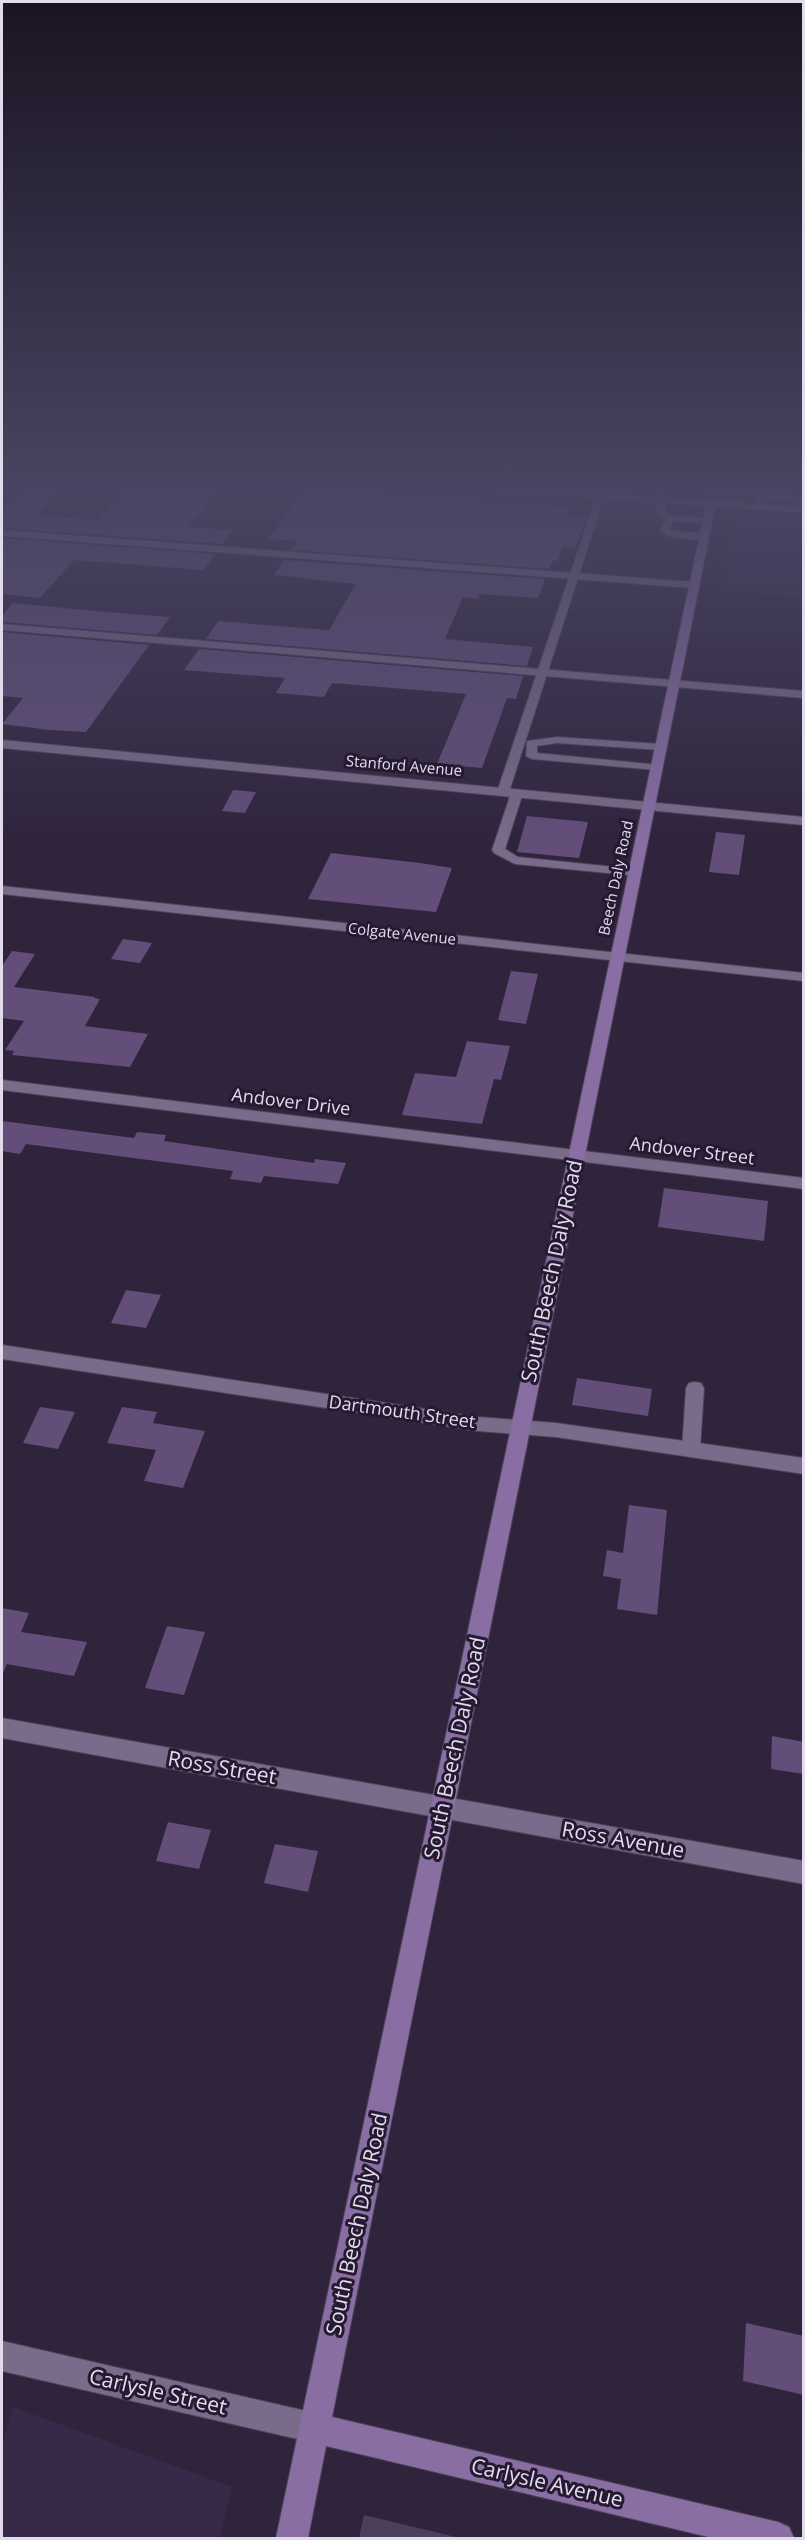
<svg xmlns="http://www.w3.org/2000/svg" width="805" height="2540" font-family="'Open Sans',sans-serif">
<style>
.built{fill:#392949}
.green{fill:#4c3f5b}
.building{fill:#624e79}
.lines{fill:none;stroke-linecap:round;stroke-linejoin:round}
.lane-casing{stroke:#4d4257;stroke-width:2}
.street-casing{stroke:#4d4257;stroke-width:2}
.secondary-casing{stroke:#4d4257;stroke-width:2}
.lane{fill:#796b89;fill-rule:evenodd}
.street{fill:#796b89;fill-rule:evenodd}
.secondary{fill:#886ea2;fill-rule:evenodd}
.labels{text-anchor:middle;stroke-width:6;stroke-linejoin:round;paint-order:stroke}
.far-street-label{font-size:15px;fill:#e2dbeb;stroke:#261a32}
.street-label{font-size:18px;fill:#e2dbeb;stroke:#261a32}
.near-street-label{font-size:21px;fill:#e2dbeb;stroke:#261a32}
</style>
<rect width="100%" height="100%" fill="#30243d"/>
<path class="built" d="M733 510 803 516V597L720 590Z
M13 2407 232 2487 220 2538H2V2445Z"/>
<path class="green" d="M364 2515 460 2538H359Z"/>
<path class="building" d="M27 488H63L36 516 99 520 129 488H221L188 527 233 530 223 544 2 528V511Z
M305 488 570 507 567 516 586 518 575 549 562 548 558 561 553 560 549 569 291 550 297 541 269 539Z
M2 538 215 554 204 570 74 560 40 598 2 594Z
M284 560 545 579 538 598 480 594 478 599 463 597 445 639 533 647 527 666 206 639 218 621 329 630 356 584 274 575Z
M13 603 95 611 170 617 157 635 2 622V616Z
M2 632 149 645 86 732 50 730 2 724 23 698 2 696Z
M199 649 523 676 516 699 507 698 482 768 437 764 466 694 332 683 324 697 276 693 285 678 184 670Z
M233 790 256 792 245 813 222 811Z
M527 816 588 822 579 858 517 852Z
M716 832 745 835 739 875 709 872Z
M331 853 420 863 452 868 436 912 308 899Z
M123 939 152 943 140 963 111 959Z
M12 951 35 954 14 987 95 997 94 998 100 999 85 1026 148 1034 130 1067 12 1055 14 1051 5 1050 24 1021 2 1018V966Z
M511 971 538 974 526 1024 498 1020Z
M467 1041 510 1046 501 1080 494 1079 482 1124 402 1115 415 1073 456 1077Z
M2 1121 134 1138 137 1132 166 1135 164 1141 314 1163 315 1159 346 1163 338 1184 264 1176 261 1183 230 1179 233 1171 26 1144 20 1154 2 1151Z
M664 1188 768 1201 764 1241 658 1227Z
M126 1290 161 1295 146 1328 111 1323Z
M577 1378 652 1389 648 1416 572 1405Z
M40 1407 75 1412 58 1449 23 1443Z
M122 1407 157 1412 153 1423 205 1431 183 1488 144 1481 156 1450 107 1443Z
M629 1505 667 1510 657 1615 617 1609 621 1579 603 1576 607 1550 623 1553Z
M2 1608 29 1613 21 1632 87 1642 74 1676 7 1664 2 1675Z
M167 1626 205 1632 184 1695 145 1688Z
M772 1736 804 1742V1774L771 1769Z
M168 1822 211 1830 199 1869 156 1861Z
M275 1844 318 1851 308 1892 264 1883Z
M746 2323 804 2336V2395L743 2381Z"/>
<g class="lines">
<defs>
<path id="lane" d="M599 488H607L509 792 503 795 499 794 497 792Z
M657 488H665V512L672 516 707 518 711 521 707 524 673 521 669 530 703 534 706 535V539C694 540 669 540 660 531L665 519 657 513Z
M710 488 800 496 804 498 803 510 796 512 795 501 765 500 764 507 760 510 756 507 757 496 713 493 710 492Z
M557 737 660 744 666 747 660 750 557 743 537 746V753L660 765 662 767 656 770 532 759 526 756 527 741Z
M517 790 523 793 505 849 518 857 634 869 640 873 638 876 515 864 494 853 492 850 511 793Z
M695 1382 701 1383 704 1388 700 1449 697 1454 691 1456 685 1454 682 1449 686 1388 689 1383Z"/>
<path id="street" d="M2 530 693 582 698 585 693 588 2 536Z
M2 624 804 691V698L2 630Z
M2 740 804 817V825L2 748Z
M2 886 804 973V981L2 894Z
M2 1080 804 1178V1189L2 1090Z
M2 1345 478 1417 556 1423 804 1458V1474L556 1437 478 1431 2 1359Z
M2 1718 804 1861V1884L2 1738Z
M2 2341 315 2413 326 2417 330 2428 326 2439 315 2443 2 2371Z"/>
<path id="secondary" d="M480 488H521L707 500 710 488H718L716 501 804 507V513L715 507 332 2417 778 2522 789 2527 794 2538H713L326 2446 308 2538H276L706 506 485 491Z"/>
</defs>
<use href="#lane" class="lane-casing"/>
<use href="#street" class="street-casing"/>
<use href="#secondary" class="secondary-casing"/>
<use href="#lane" class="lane"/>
<use href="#street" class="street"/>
<use href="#secondary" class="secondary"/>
</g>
<linearGradient id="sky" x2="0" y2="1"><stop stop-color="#1a1422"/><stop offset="0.58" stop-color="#484562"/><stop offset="1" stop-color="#484562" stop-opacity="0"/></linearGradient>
<rect width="805" height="843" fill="url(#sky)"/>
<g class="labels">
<g class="far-street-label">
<text transform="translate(404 766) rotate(5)" y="5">Stanford Avenue</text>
<text transform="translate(616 878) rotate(-78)" y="5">Beech Daly Road</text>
<text transform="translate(402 934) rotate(6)" y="5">Colgate Avenue</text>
</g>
<g class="street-label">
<text transform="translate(291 1102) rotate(7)" y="6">Andover Drive</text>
<text transform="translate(692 1151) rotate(7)" y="6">Andover Street</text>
<text transform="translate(402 1412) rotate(8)" y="6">Dartmouth Street</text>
</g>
<g class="near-street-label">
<text transform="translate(552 1271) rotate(-78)" y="7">South Beech Daly Road</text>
<text transform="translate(455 1748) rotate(-78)" y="7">South Beech Daly Road</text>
<text transform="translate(222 1768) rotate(10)" y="7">Ross Street</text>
<text transform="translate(623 1840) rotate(10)" y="7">Ross Avenue</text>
<text transform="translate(357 2224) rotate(-78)" y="7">South Beech Daly Road</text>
<text transform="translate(158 2392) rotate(13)" y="7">Carlysle Street</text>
<text transform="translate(547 2483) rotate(13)" y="7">Carlysle Avenue</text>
</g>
</g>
<rect width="805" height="2540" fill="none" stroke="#e2dbeb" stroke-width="6"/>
</svg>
